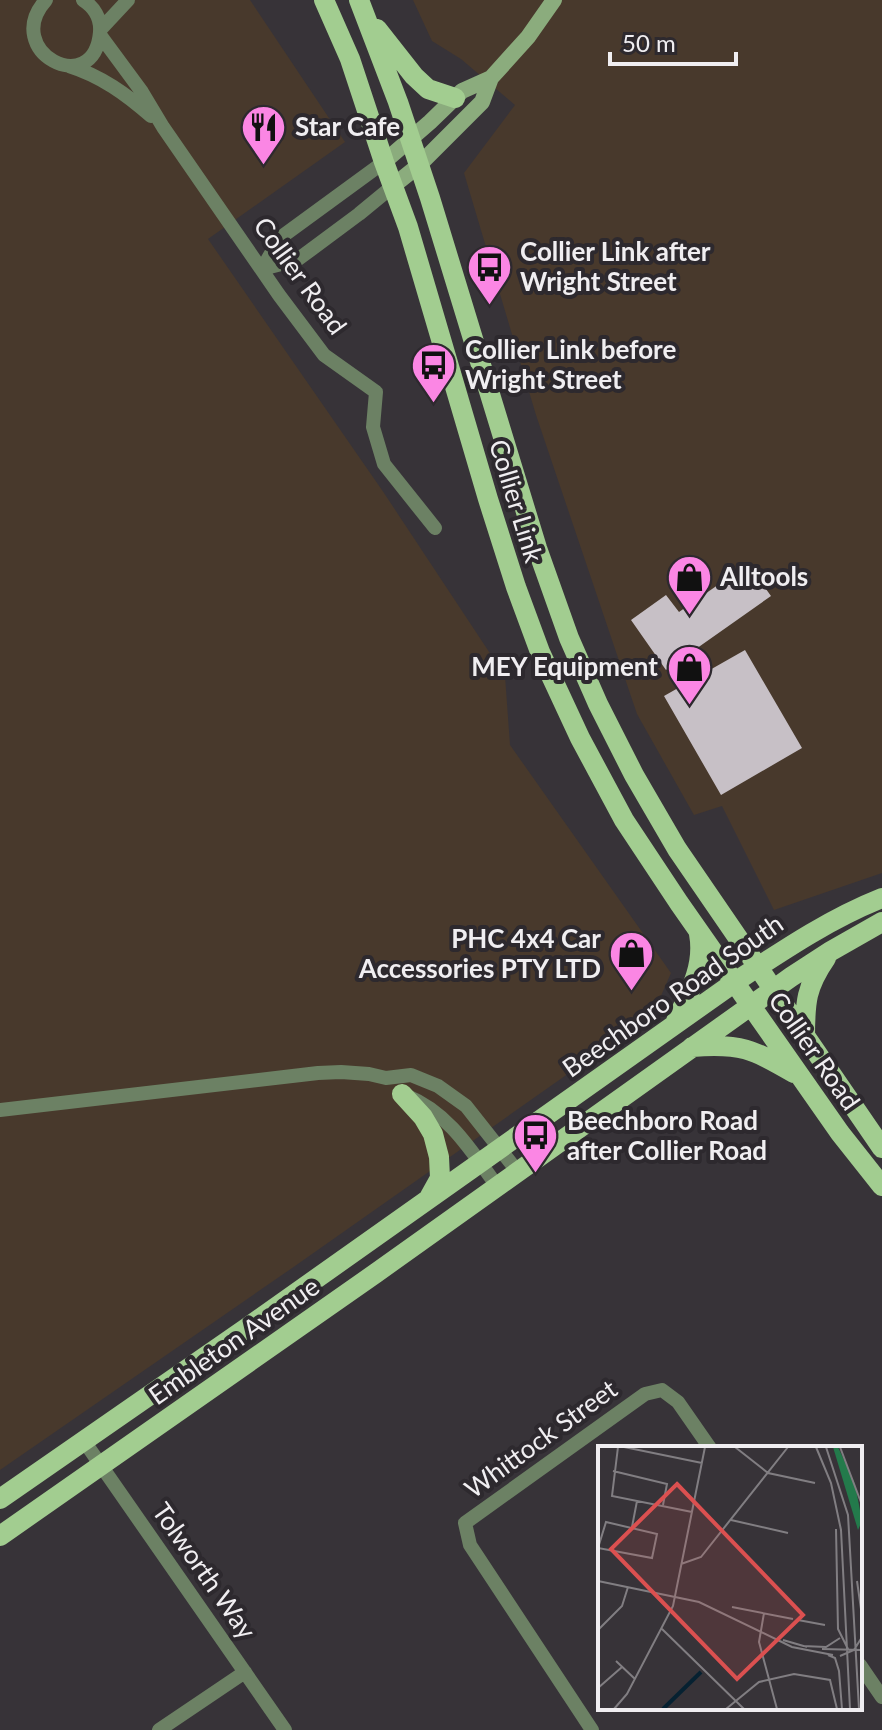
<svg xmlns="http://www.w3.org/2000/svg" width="882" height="1730" font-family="Lato,sans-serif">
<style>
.industrial{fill:#48392c}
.building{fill:#c7c0c6}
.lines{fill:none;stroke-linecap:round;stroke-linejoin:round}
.street{stroke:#6c8164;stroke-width:14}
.secondary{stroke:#8bac7d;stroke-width:16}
.primary{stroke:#a2cd90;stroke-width:20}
.labels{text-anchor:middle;stroke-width:8;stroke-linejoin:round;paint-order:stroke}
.poi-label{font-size:26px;font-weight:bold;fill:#f0eef1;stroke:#2d292e;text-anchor:start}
.street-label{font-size:26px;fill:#f0eef1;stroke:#2d292e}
.inset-river{fill:none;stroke:#062131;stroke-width:4}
.inset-road{fill:none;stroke:#817e82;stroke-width:2}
.view{fill:#db5050;fill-opacity:0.15;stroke:#db5050;stroke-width:4}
.inset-edge{fill:none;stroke:#f0eef1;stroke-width:4}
</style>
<rect width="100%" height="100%" fill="#373338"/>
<path class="industrial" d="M0 0H250L345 142 208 239 384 493 505 676 510 745 671 973 653 1014 295 1266 0 1470Z
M413 0H882V873L774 910 722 806 694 815 637 714 536 415 464 173 515 105 461 59 432 41Z"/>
<path class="building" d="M748 564 771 596 666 670 631 620 666 595 679 612Z
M745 650 802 748 721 795 664 696Z"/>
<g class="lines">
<path class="street" d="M46 0C0 51 94 101 100 32 101 18 94 7 83 0
M100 30 128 0
M100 35 142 92 163 127 279 295 324 355 376 392 373 427 384 464 435 528
M69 66C101 76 126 94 151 116
M262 269 280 238 384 162
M262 269 297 260 359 214 393 186
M407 1096C449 1113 472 1152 497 1186
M0 1110 318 1073 341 1072 369 1074 386 1078 411 1075 438 1086 466 1106 518 1172
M84 1441 285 1730
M860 1665 882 1697
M159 1730 245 1672
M592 1730 470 1545 465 1523 645 1394 662 1390 678 1402 710 1448"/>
<path class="secondary" d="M384 162 430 122 462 91 491 78
M393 186 418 166 482 102 491 78 528 37 554 0"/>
<path class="primary" d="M324 0 350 59 384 162 408 227 488 499 516 587 540 652 580 738 624 820 679 903 840 1133 882 1186
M359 0 398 102 430 198 537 548 569 638 598 704 634 775 677 849 882 1148
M377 29 414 76 428 89 455 98
M676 1021C689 994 705 966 699 934
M805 1037C805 1002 806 987 826 958
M692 1047C741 1043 752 1049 794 1073
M402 1094 423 1117 433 1134 439 1157 440 1178 430 1196
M0 1499 248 1327 735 982C782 951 829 919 882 898
M0 1536 376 1273 791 977 831 951 882 922"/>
</g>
<defs>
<symbol id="restaurant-pin" viewBox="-11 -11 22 30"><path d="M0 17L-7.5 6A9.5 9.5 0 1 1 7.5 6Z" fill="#fb86e4" stroke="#2d292e"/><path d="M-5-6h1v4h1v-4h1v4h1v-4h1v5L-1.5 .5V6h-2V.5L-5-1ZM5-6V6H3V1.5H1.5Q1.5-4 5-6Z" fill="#111"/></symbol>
<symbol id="bus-pin" viewBox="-11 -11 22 30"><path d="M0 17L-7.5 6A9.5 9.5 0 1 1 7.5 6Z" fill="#fb86e4" stroke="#2d292e"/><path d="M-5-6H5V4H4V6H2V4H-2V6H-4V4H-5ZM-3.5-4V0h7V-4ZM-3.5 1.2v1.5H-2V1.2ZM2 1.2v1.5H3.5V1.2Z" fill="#111"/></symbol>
<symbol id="shop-pin" viewBox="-11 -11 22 30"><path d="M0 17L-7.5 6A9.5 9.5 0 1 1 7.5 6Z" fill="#fb86e4" stroke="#2d292e"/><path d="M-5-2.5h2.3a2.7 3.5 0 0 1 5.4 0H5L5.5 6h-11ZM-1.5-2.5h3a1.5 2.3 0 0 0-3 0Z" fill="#111"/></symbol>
</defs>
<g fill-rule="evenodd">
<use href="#restaurant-pin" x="238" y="102" width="51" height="69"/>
<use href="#bus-pin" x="464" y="242" width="51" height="69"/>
<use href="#bus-pin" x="408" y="340" width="51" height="69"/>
<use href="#shop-pin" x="664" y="552" width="51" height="69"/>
<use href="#shop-pin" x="664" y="642" width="51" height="69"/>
<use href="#shop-pin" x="606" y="928" width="51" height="69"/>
<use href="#bus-pin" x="510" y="1110" width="51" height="69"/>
</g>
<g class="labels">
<g class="poi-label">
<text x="295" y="136">Star Cafe</text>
<text x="520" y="261">Collier Link after<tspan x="520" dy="30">Wright Street</tspan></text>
<text x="465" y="359">Collier Link before<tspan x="465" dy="30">Wright Street</tspan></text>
<text x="720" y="586">Alltools</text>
<text x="658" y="676" text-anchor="end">MEY Equipment</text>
<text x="601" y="948" text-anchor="end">PHC 4x4 Car<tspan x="601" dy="30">Accessories PTY LTD</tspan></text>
<text x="567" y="1130">Beechboro Road<tspan x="567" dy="30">after Collier Road</tspan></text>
</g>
<g class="street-label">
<text transform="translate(300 276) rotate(54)" y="9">Collier Road</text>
<text transform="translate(516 501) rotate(73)" y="9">Collier Link</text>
<text transform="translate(673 996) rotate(-35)" y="9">Beechboro Road South</text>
<text transform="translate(814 1051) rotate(55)" y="9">Collier Road</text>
<text transform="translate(234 1341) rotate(-35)" y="9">Embleton Avenue</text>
<text transform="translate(541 1439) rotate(-36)" y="9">Whittock Street</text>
<text transform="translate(204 1571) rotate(55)" y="9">Tolworth Way</text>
</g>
</g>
<g transform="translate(598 1446)">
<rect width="264" height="264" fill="#373338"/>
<path d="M235 1H240L257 38 264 75 260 84Z" fill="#237a4b"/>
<path class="inset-river" d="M65 263 103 226"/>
<path class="inset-road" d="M20 1 14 50 94 66M26 1 104 17M137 1 170 27 217 37M218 1 233 37 243 84 252 263M228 1 250 69 261 263M242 1 264 59M15 25 69 38 65 59M133 74 190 87M8 76 59 88 54 112 0 102ZM34 81 39 55M238 83 240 183 250 203M83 118 103 111 190 1M0 135 101 156 194 201 235 209M259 135 264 170M134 161 195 173M166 167 161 196 179 263M200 174 227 179M64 183 146 263M0 184 24 160 30 141M185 194 209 201M205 200 228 201 242 192M224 203 264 204M230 209 237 212 241 225 244 263M242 210 256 204 264 191M18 215 37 233M0 242 24 221M16 263 29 248 75 160 107 1M128 263 161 236 196 228 232 234 239 263"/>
<path class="view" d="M79 38 205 169 139 233 13 103Z"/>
<rect width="264" height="264" class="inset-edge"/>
</g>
<path d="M610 52v12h126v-12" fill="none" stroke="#f0eef1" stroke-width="4"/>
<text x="622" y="52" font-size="24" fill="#f0eef1" stroke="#2d292e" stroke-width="6" paint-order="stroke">50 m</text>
</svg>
